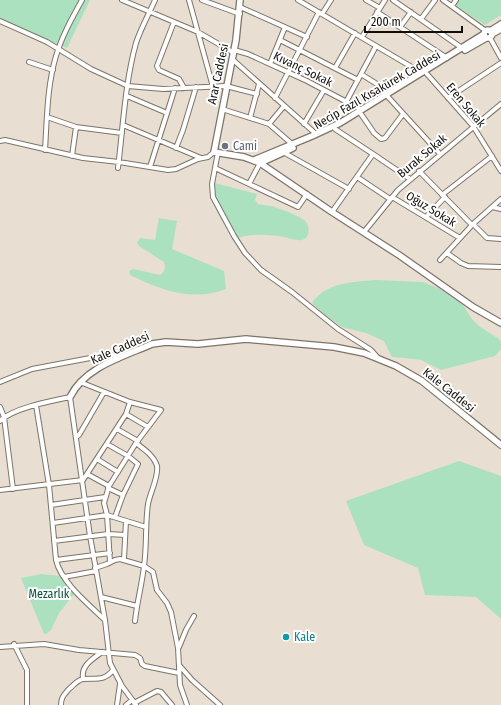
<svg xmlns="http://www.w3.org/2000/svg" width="501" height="705" font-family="'Fira Sans Condensed',sans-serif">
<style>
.green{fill:#abe1bf}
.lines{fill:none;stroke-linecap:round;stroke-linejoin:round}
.street-casing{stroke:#7d7469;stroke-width:6}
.secondary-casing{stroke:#7d7469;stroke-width:8}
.street{stroke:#fff;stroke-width:4}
.secondary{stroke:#fff;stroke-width:5.5}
.worship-dot{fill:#6b7280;stroke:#fff;stroke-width:1.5}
.culture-dot{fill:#0f9aa8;stroke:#fff;stroke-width:1.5}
.labels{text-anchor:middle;stroke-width:4;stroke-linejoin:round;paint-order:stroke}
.street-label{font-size:12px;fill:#110e0a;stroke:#fff}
.worship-label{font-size:12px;fill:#5b616d;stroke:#fff;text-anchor:start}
.park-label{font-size:12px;fill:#045431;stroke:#fff}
.culture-label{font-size:12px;fill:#0d838f;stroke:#fff;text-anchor:start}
</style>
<rect width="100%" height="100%" fill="#e8dfd2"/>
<path class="green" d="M0 0H90L67 48 0 20Z
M458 0H501V15L485 25 455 5Z
M211 182 257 194 255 200 258 204C262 205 266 205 270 206 277 207 303 217 306 222 310 227 310 238 302 240 297 241 289 238 284 237 267 234 248 233 233 240 224 222 207 202 211 182Z
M159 218 177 221 172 249 224 271 226 289C193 302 160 290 130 275L129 271 133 269 160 275C165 272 166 267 164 262L139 246 137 243 140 238 155 240Z
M376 280 423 282 438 288 463 305 472 319 479 326 499 339 501 343V349L495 356 441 370 421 360 404 358 392 357 384 341 366 333 342 327 324 314 312 303C326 282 354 282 376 280Z
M459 461 501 476V619L476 597 425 595 418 568 364 545 346 501Z
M41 574 60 576 76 592 59 613 51 630 46 634H44L21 578Z"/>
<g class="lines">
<defs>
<path id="street" d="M122 0 198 32 234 53
M189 0 213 87
M202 0 240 14
M298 0 422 73
M366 0 380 8
M393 0 462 48
M443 0 486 31
M452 6 456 0
M240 7 307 37
M377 12 447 58
M322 14 331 0
M421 19 435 0
M0 21 47 42 91 69 128 86 163 89 226 86 257 94
M174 22 157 66 159 70 179 79 184 88
M400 27 411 12
M362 37 385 0
M490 38 501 58
M280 40 358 80
M234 50 248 54 307 81 362 110
M232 59 316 134
M29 62 53 70
M270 64 285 27
M335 68 355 33
M361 74 380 86 389 98 440 154
M427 74 473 126 501 171
M127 96 167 113
M275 98 319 12
M448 98 501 63
M346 102 376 46
M222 109 269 124 292 144
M361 114 374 133 381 139 385 138 403 114
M47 117 76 127 122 133
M250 118 259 84
M269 124 284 106
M304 124 324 90
M123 125 201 158
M335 129 373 154 410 179
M0 141 5 140 83 158 119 162 168 170 176 169 198 159 208 157 214 152
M176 148 183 130 196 87
M45 150C47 119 47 86 56 56 62 36 72 18 82 0
M218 152 212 184 213 197 234 236 245 253 261 270 292 292 338 329 371 350 378 358
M283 152 349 189
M72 156 76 127
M150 167 175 88
M118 168C123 127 125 83 136 43 141 28 149 14 155 0
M215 168 298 207 307 194
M419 171 472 225
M357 177 390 199
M249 184 260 163
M442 195 492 156
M392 197 460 238
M492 207 501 209
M332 212 373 154
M426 217 445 197
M473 224 487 238 501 239
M364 232 398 190 501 104
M447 253 461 263 468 266 501 267
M440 260 473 224 501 199
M0 382 32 369 106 355H113L118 359
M36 405 49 485 56 560C61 582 88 604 105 620
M0 407 4 417 13 489
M126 414 148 427
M0 421C13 408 51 401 70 397L90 536 105 620 110 663 122 686 136 705
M117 429 138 441
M76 437 79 435 104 392
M107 444 128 456 138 464 123 495 115 517
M97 459 118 472
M87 474 109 486
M108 488 123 495
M0 490 83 480 126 414 130 402 80 382
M51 505 105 497
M53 523 107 515 146 527
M54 541 108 534 125 535
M124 559 126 521
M56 560 110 553
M110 562 107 515 104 503 109 486 136 443 161 410 130 402
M95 568 107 564 115 560 120 559 144 566 153 572 157 590 167 603 171 612 178 648 180 685 187 705
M64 577 96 571
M101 597 137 606
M135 621C137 602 142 584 144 566 147 546 145 525 148 504 150 493 159 476 157 466 154 456 144 449 136 443
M14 644 27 670V705
M0 647 44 644 79 650 135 655 140 658 142 664 145 666 179 673
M179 647 186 630 194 616
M179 665 192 680 220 705
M83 678C81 665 93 659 102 652
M134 703 157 691 161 692 172 705
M61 705C61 697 64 695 69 689 74 685 78 679 84 679 96 678 105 681 113 670
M117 705 120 684
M126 705 132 700"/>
<path id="secondary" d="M240 0 236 40 214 152 244 157 260 163 332 212 399 255 473 307 501 323
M484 34a4 4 0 1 1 8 0a4 4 0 1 1-8 0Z
M490 31 501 24
M492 34 501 29
M465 50 486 38
M254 160 312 136 340 123 484 34
M260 163 293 148
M70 397C85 367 122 357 152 344L166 342 198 344 246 339 334 347 364 353 396 366 422 381 501 445"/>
</defs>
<use href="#street" class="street-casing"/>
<use href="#secondary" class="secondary-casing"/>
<use href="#street" class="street"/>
<use href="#secondary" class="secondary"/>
</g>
<circle class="worship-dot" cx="225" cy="146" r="4"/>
<circle class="culture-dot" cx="286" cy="637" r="4"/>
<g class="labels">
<g class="street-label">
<text transform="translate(303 69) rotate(26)" y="4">Kıvanç Sokak</text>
<text transform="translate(218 74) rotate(-78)" y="4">Arar Caddesi</text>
<text transform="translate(377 90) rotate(-30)" y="4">Necip Fazıl Kısakürek Caddesi</text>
<text transform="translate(466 105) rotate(50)" y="4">Eren Sokak</text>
<text transform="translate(422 156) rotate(-40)" y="4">Burak Sokak</text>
<text transform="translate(431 209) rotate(31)" y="4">Oğuz Sokak</text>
<text transform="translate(120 348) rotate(-24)" y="4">Kale Caddesi</text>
<text transform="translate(449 390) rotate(39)" y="4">Kale Caddesi</text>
</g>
<g class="worship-label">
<text x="233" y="150">Cami</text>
</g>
<g class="park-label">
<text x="49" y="598">Mezarlık</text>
</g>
<g class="culture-label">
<text x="294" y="641">Kale</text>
</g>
</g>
<path d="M365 26v6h97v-6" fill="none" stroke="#110e0a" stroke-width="2"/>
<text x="371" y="26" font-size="12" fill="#110e0a" stroke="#ffffff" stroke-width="3" paint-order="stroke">200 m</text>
</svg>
